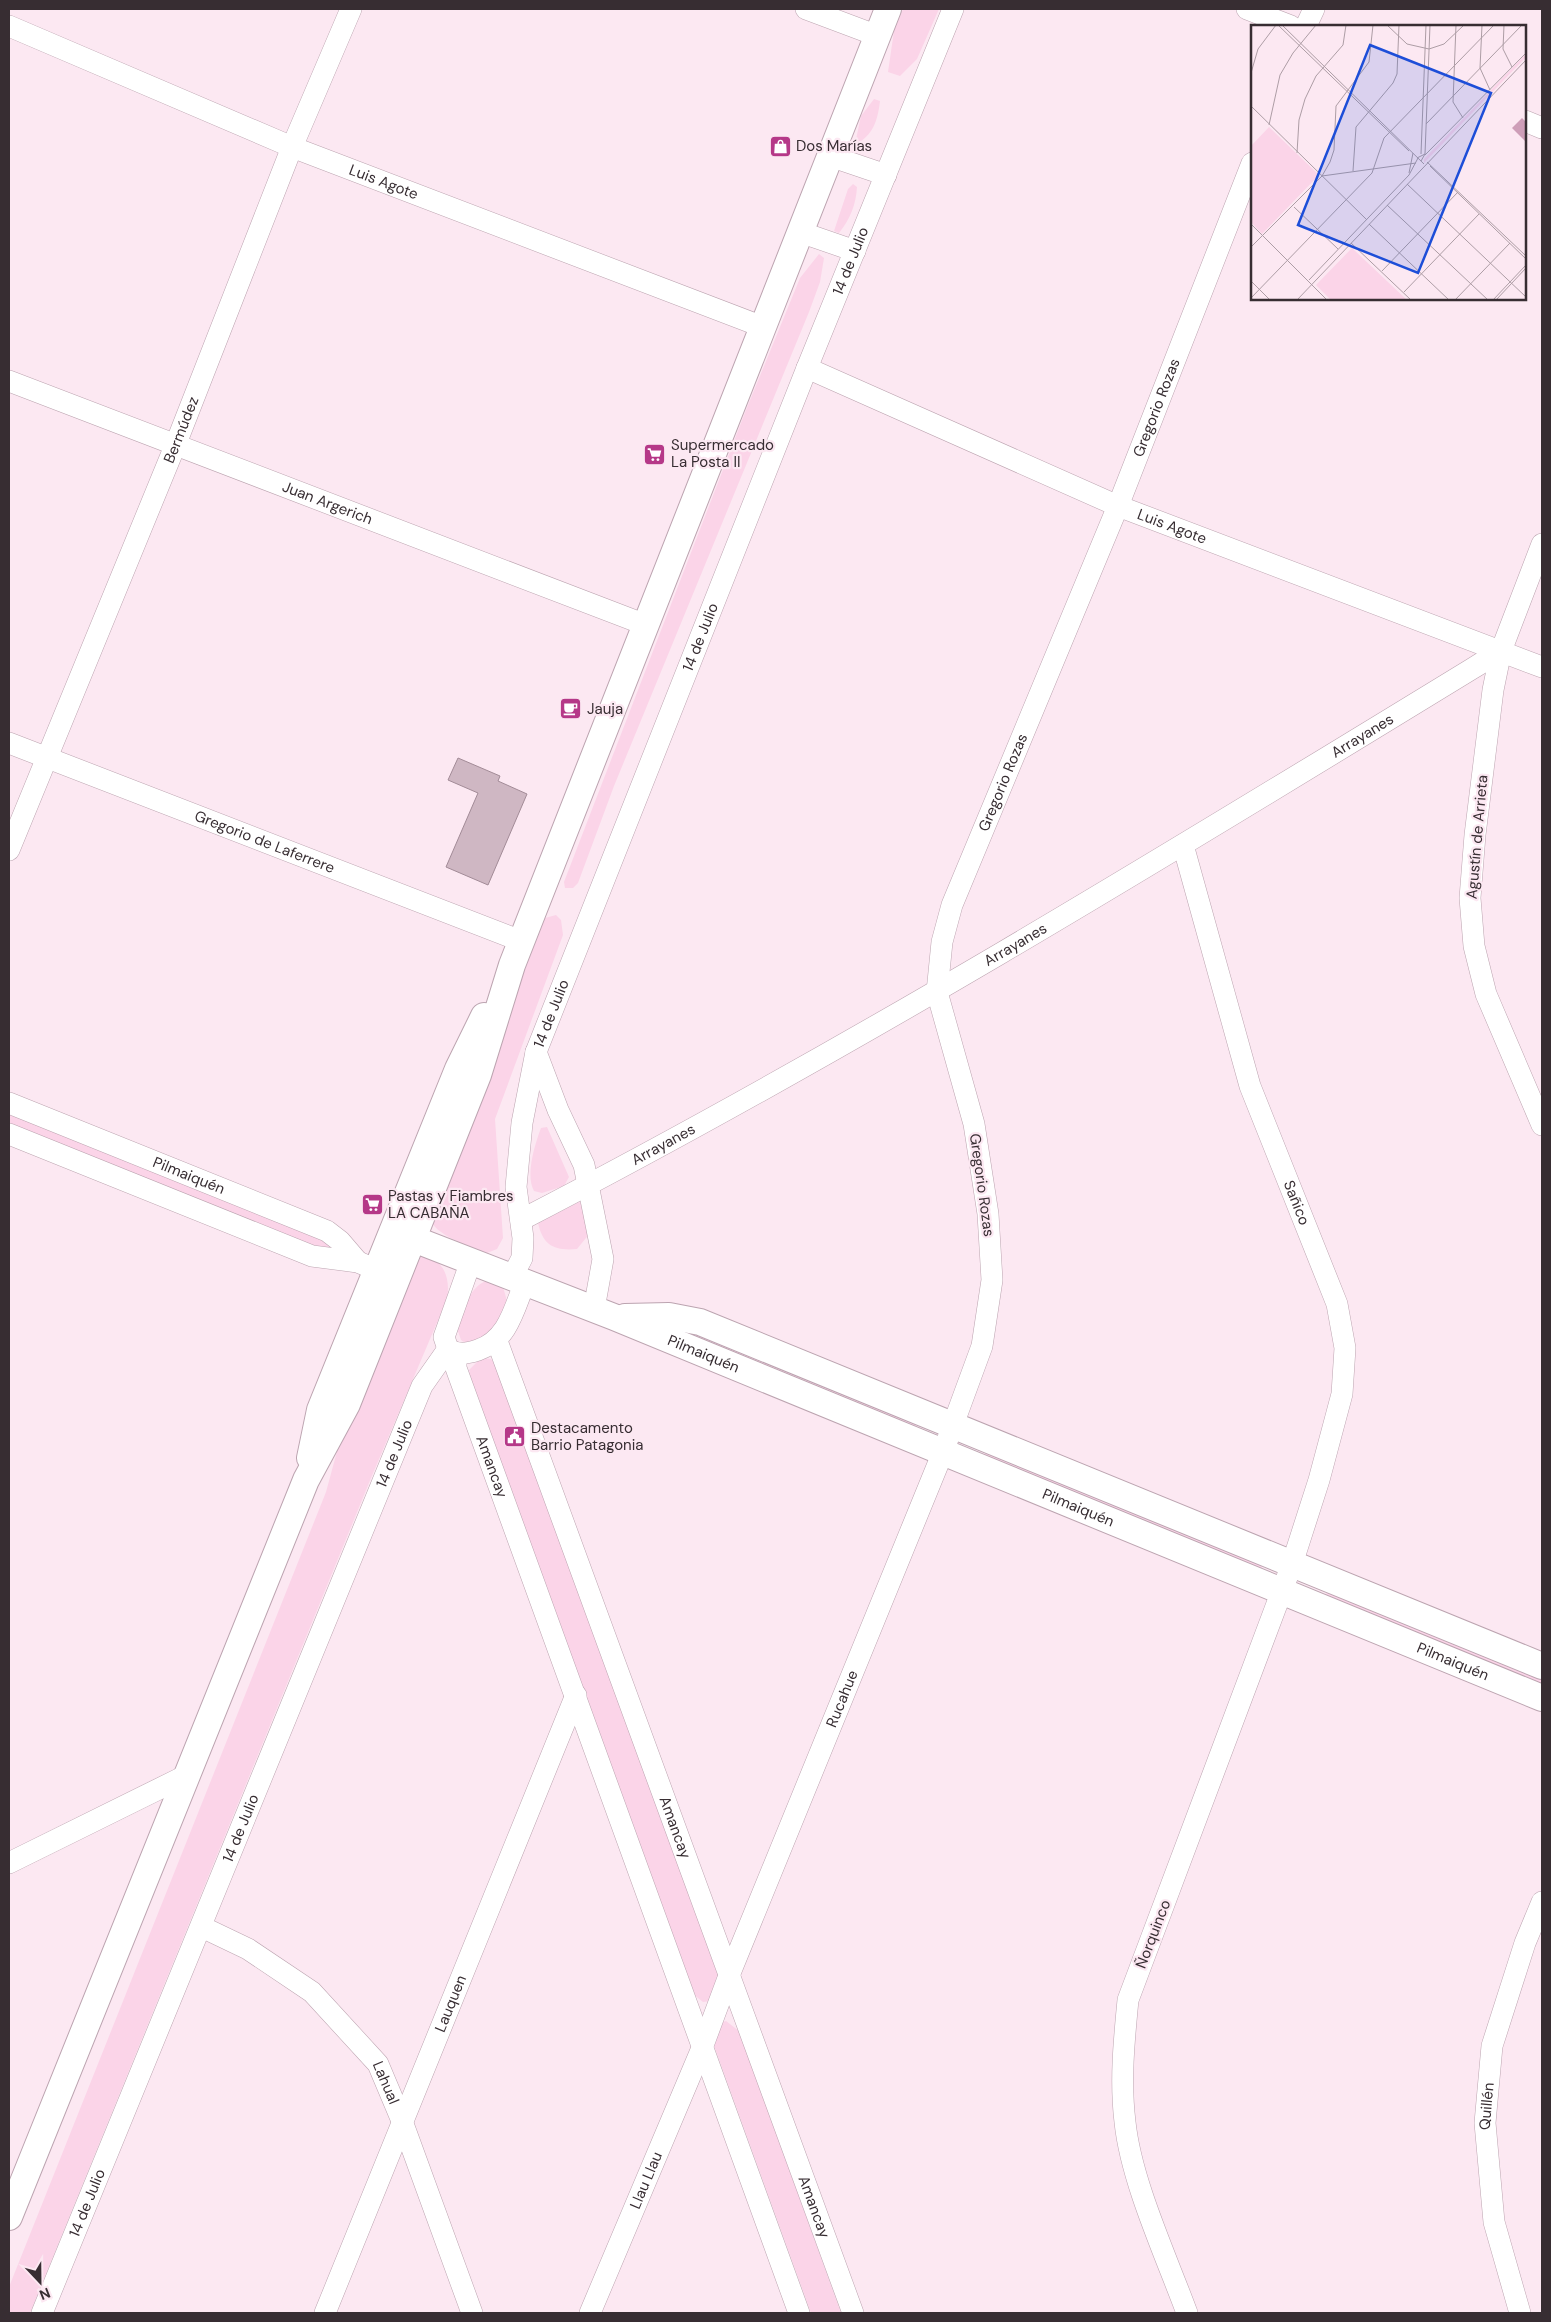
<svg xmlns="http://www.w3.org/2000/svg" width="1551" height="2322" font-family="'DM Sans',sans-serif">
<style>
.grass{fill:#fbd4e8}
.building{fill:#cfb7c3;stroke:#a28b97}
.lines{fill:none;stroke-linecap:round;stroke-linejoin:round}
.minor-casing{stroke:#bca4b0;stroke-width:22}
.major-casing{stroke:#bca4b0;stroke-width:28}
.minor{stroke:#fff;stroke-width:21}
.major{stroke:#fff;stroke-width:26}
.labels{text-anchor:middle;stroke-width:4.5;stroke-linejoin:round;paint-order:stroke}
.poi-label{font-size:15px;fill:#372d32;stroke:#fce8f2;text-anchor:start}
.street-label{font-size:15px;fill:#372d32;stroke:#fce8f2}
.inset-road{fill:none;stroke:#ad9da5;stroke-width:1}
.view{fill:#1d4ed8;fill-opacity:0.15;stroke:#1d4ed8;stroke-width:2.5}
.inset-edge{fill:none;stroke:#372d32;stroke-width:2.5}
</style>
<rect width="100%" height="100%" fill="#fce8f2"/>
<path class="grass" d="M903 9H939L917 59 900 76 888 72 894 31Z
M874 99 880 101C878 119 873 137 855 144L861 116Z
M853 184 857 187C856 205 850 219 839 233L834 231 848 189Z
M819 254 824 258 820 282 809 312 614 786 578 883 573 888H565L564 882 746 410 800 278Z
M556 915 561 920 563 935 495 1119 503 1238 497 1249 487 1253C472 1247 432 1235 430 1217 430 1213 432 1208 432 1205L545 918Z
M9 1112 328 1243 330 1247 324 1251 9 1123Z
M547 1127 569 1177 564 1186 542 1193 534 1191C525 1175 535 1144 541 1128Z
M579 1202 587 1206 590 1233 577 1249C555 1251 543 1246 538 1223Z
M418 1256C443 1256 451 1277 447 1299L371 1478 30 2313H9V2287L326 1492 348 1411Z
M486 1281H492L503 1287 507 1301 491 1336 467 1344 461 1340 457 1328C464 1311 468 1288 486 1281Z
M691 1328 911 1419 916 1425 915 1428 685 1337 683 1330Z
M483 1358 491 1359 496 1365 722 1982 710 2001 703 2002 693 1994 470 1376 469 1370 478 1361Z
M990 1452 1257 1561 1262 1567 1261 1570 981 1456Z
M1333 1591 1542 1678V1690L1323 1595Z
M726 2021 739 2031 841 2313H811L713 2043 718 2024Z"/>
<path class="building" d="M458 758 500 776 498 781 527 794 488 885 446 867 478 793 448 780Z"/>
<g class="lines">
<defs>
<g id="minor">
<path d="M806 9 878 36"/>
<path d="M1247 9 1291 26"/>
<path id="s1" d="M9 26 292 147 763 327"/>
<path d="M1306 26 1314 9"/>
<path d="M1525 121 1542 128"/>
<path d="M830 156 886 175"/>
<path d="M800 232 855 251"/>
<path id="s2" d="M807 368 1118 506 1542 667"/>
<path id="s3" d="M9 381 646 625"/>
<path d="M1542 544 1501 651 1493 690 1475 835 1470 898 1474 946 1486 994 1542 1125"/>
<path id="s4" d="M9 743 521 941"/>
<path id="s5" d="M1183 845 1250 1086 1337 1304 1345 1348 1342 1394 1319 1480 1292 1564 1128 2000C1124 2041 1120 2081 1125 2122 1131 2181 1166 2256 1187 2313"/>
<path id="s6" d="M9 850 175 446 292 147 351 9"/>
<path d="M536 1052 558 1110 584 1165 603 1259 594 1309"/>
<path id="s7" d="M9 1103 327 1231 340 1241 358 1262"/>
<path d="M9 1134 312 1256 358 1262 391 1276"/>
<path id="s8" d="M521 1220C857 1046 1179 848 1501 651"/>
<path d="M471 1261 444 1337 448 1349C458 1355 466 1354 478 1350 508 1340 514 1309 525 1282"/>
<path id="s9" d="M512 1277 522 1258 523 1238 516 1187 522 1123 536 1052 807 368 953 9"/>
<path id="s10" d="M497 1341 853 2313"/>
<path id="s11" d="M456 1353V1368L460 1379 799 2313"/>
<path d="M9 1863 187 1775"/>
<path id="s12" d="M202 1927 248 1949 312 1992 378 2064 402 2121 472 2313"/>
<path id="s13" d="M42 2313 422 1386 448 1349"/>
<path id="s14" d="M325 2313 576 1695"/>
<path id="s15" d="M590 2313 702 2048 730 1973 943 1452 982 1346 992 1280 988 1214 974 1124 937 992 942 942 952 905 1118 506 1252 163"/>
<path id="s16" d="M1520 2313 1494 2222 1485 2123 1492 2046 1525 1943 1542 1902"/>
</g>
<g id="major">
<path id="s17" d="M393 1231 614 1317 1542 1698"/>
<path d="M625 1317 669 1316 700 1322 1542 1666"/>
<path d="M310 1458 320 1410 458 1069 484 1016"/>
<path d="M9 2217 306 1480 347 1404 478 1075 512 965 888 9"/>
</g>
</defs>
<use href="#minor" class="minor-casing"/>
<use href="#major" class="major-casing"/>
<use href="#minor" class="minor"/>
<use href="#major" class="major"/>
</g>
<defs>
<symbol id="shop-square" viewBox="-11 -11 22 22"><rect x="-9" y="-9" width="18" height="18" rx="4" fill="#b53888" stroke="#fce8f2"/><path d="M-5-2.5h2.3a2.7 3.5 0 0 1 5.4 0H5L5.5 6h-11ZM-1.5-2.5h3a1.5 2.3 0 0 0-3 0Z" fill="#fff"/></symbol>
<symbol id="supermarket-square" viewBox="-11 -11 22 22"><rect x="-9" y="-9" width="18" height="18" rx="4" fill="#b53888" stroke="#fce8f2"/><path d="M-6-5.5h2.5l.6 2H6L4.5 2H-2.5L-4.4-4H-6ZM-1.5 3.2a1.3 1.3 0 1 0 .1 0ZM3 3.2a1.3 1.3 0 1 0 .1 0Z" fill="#fff"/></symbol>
<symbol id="cafe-square" viewBox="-11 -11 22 22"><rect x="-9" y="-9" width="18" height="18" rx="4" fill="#b53888" stroke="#fce8f2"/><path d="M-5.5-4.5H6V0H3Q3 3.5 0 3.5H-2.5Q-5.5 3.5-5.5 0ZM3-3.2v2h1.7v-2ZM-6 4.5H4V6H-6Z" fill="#fff"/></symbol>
<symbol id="civic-square" viewBox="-11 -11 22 22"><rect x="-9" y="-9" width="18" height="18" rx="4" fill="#b53888" stroke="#fce8f2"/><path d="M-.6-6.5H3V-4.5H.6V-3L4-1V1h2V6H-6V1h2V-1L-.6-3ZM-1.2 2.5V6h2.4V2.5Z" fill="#fff"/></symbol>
</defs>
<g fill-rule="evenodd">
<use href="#shop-square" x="768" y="134" width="25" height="25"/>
<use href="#supermarket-square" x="642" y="442" width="25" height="25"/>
<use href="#cafe-square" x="558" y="696" width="25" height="25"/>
<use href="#supermarket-square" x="360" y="1192" width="25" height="25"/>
<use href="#civic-square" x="502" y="1424" width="25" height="25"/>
</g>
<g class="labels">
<g class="poi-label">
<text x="796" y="151">Dos Marías</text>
<text x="671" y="450">Supermercado<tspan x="671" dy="17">La Posta II</tspan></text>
<text x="587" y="714">Jauja</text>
<text x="388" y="1201">Pastas y Fiambres<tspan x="388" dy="17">LA CABAÑA</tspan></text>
<text x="531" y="1433">Destacamento<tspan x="531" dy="17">Barrio Patagonia</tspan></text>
</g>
<g class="street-label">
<text dy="5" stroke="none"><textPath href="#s1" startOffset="406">Luis Agote</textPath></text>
<text dy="5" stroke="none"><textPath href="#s9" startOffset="1081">14 de Julio</textPath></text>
<text dy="5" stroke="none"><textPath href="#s15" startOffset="2031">Gregorio Rozas</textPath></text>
<text dy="5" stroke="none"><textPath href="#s6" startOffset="454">Bermúdez</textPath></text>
<text dy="5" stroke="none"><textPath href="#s3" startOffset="341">Juan Argerich</textPath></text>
<text dy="5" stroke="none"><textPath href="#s2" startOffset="398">Luis Agote</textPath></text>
<text dy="5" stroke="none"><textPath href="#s9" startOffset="676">14 de Julio</textPath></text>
<text dy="5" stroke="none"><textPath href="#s8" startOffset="971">Arrayanes</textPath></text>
<text dy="5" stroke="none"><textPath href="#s15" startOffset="1626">Gregorio Rozas</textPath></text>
<text transform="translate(1477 837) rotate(-85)" y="5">Agustín de Arrieta</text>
<text dy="5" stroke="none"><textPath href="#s4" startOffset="274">Gregorio de Laferrere</textPath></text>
<text dy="5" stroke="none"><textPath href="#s8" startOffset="566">Arrayanes</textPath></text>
<text dy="5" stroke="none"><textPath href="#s9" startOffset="271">14 de Julio</textPath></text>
<text dy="5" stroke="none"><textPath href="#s8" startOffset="161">Arrayanes</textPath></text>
<text dy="5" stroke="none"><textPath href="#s7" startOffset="194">Pilmaiquén</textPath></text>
<text transform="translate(982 1185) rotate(82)" y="5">Gregorio Rozas</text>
<text dy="5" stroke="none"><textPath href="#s5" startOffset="376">Sañico</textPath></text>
<text dy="5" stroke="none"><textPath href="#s17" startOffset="334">Pilmaiquén</textPath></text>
<text dy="5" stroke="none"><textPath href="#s13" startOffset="929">14 de Julio</textPath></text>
<text dy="5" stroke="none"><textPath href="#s11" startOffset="120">Amancay</textPath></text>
<text dy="5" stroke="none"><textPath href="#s17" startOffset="739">Pilmaiquén</textPath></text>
<text dy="5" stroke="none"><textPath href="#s17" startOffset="1144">Pilmaiquén</textPath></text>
<text dy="5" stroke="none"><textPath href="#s15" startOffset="664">Rucahue</textPath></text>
<text dy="5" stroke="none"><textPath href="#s10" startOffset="518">Amancay</textPath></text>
<text dy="5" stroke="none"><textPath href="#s13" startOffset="524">14 de Julio</textPath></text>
<text transform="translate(1153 1934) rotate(-69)" y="5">Ñorquinco</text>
<text dy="5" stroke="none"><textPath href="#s14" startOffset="334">Lauquen</textPath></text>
<text dy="5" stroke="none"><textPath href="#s12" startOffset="246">Lahual</textPath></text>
<text dy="5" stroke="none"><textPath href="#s16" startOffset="211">Quillén</textPath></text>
<text dy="5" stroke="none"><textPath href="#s15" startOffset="144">Llau Llau</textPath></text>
<text dy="5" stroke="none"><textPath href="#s13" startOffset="119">14 de Julio</textPath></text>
<text dy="5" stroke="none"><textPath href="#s10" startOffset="922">Amancay</textPath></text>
</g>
</g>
<g transform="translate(1251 25)">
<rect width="275" height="275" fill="#fce8f2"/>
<path d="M275 29V32L173 138V134ZM18 102 68 150 11 209 0 197V121ZM101 223 156 275H80L65 260Z" fill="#fbd4e8"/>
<path d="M271 93 275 97V117L261 103Z" fill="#ce9eb8"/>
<path class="inset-road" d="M27 0 158 126M31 0 173 139M136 0 156 19 178 24 193 19 213 0M205 0 202 77 212 93M231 0 229 43 239 65M253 0 252 24 261 42M0 48 7 24 25 0M0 81 116 195M175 99 271 0M18 100 29 50 42 28 65 0M46 128 48 95 54 74 65 51 92 20 95 0M170 129 175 0M174 129 179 0M174 130 275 28M166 133 174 129 170 136M176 137 275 231M179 141 275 234M102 146 105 102 142 58 146 49 148 0M158 148 162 128M71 151 165 138M156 159 275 272M136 180 237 275M43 182 87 224M0 199 76 275M118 199 198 275M100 218 160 275M0 222 71 151 79 137 83 125 85 81 118 37 122 0M131 246 207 167M58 255 158 150 167 133M0 256 19 275M153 267 228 189M0 273 121 148 133 113 243 0M46 275 275 35M204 275 259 218M242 275 275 240M245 275 275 243"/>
<path class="view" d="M119 20 240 68 167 248 47 200Z"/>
<rect width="275" height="275" class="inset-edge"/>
</g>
<rect width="1551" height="2322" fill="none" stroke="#372d32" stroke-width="20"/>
<g transform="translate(40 2282) rotate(158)" stroke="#fce8f2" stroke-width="4" paint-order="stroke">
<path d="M0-4L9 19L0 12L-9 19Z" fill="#372d32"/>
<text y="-8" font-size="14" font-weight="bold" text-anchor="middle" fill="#372d32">N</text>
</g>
</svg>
